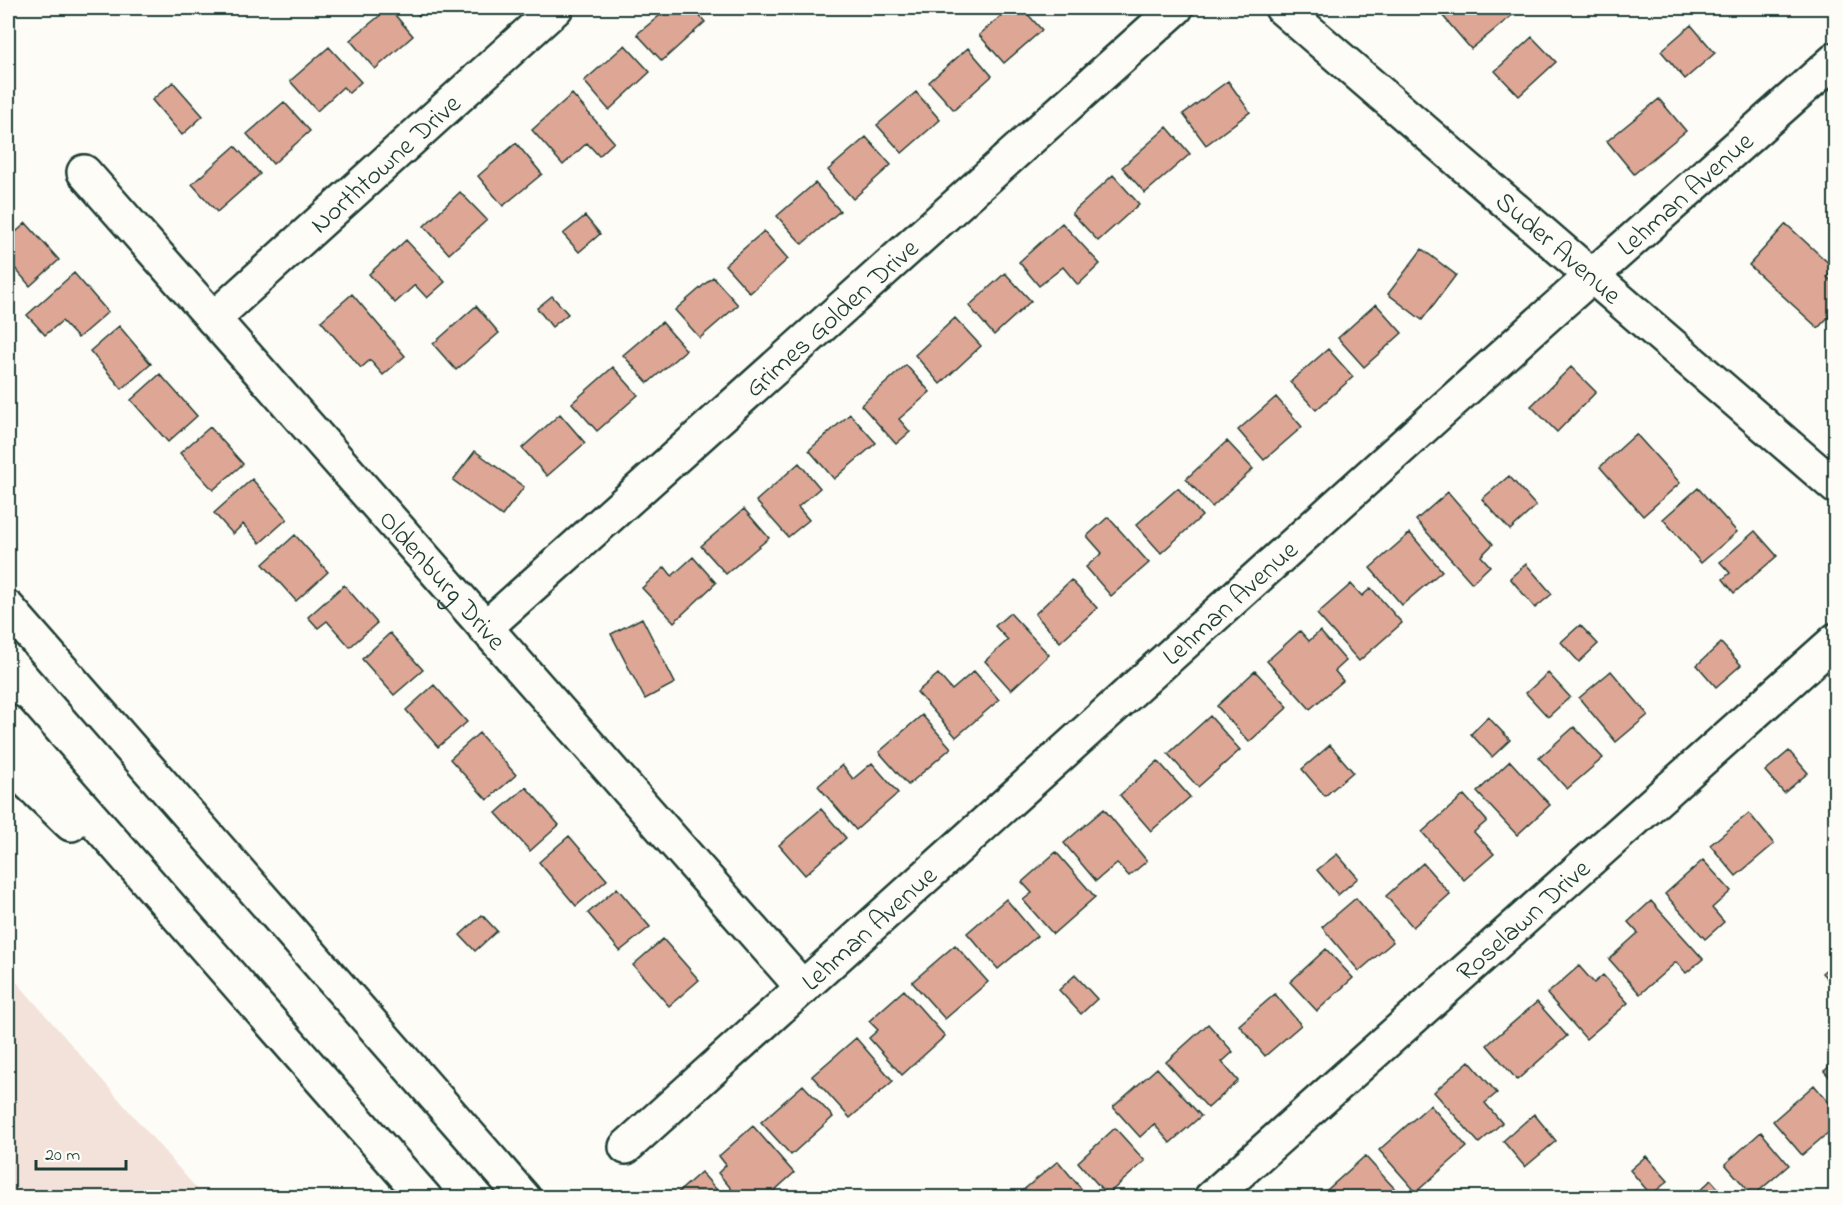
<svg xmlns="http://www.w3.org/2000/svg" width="1843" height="1205" font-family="'Indie Flower',sans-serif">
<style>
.built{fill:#f3e2da}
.building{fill:#dda695;stroke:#1f3d34;stroke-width:1.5}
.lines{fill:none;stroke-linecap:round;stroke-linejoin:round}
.minor-casing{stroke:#1f3d34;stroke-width:38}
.highway-casing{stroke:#1f3d34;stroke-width:38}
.minor{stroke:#fdfcf7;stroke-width:33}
.highway{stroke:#fdfcf7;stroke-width:33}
.labels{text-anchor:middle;stroke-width:4.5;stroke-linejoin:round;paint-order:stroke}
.street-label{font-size:27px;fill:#1f3d34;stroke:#fdfcf7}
</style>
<rect width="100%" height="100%" fill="#fdfcf7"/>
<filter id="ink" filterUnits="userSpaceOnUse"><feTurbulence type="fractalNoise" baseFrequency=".0167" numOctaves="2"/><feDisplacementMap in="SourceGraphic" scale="12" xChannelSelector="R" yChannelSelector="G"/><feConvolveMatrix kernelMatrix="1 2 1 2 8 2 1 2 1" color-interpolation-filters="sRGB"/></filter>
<g filter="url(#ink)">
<path class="built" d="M8 972 204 1197H8Z"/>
<path class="building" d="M389 8 413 36 375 69 350 40Z
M412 8H429L419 16Z
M669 8H693L705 22 662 61 637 34Z
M1010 8H1022L1042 30 1004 63 979 35Z
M1451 8H1521L1471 49 1442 15Z
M1691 25 1715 53 1685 79 1661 51Z
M1532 37 1556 62 1519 96 1495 71Z
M625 45 650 72 609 110 584 81Z
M329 47 361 82 349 93 343 87 317 111 290 81Z
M968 48 992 76 954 110 929 82Z
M1228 81 1250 112 1206 145 1183 114Z
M173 82 203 116 182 135 152 100Z
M916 92 940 120 902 153 877 125Z
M572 94 614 142 599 156 587 143 563 165 532 130Z
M1659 99 1686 131 1634 174 1607 141Z
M284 102 310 131 273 164 247 134Z
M1167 127 1190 154 1145 193 1122 167Z
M866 137 891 165 853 199 828 170Z
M516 143 542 174 503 206 478 176Z
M235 146 260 174 217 212 192 184Z
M1113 175 1139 204 1098 241 1072 213Z
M815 183 840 211 802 244 777 216Z
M460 192 487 220 449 254 424 226Z
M585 216 600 234 579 252 563 234Z
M26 223 59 260 30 286 8 260V239Z
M1062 223 1100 264 1078 285 1063 267 1039 286 1019 262Z
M1786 224 1835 269 1827 277 1836 285V309L1818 328 1749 265Z
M764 231 788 259 750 293 725 265Z
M406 240 445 282 427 298 415 285 395 303 369 274Z
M1422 249 1456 275 1422 320 1388 294Z
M74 273 108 312 78 338 62 321 45 335 27 315Z
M1005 273 1031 301 994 335 969 306Z
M713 277 738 305 700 338 675 310Z
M352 294 405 356 383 375 370 360 361 368 321 321Z
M552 296 568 314 552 327 537 308Z
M1376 304 1402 333 1364 367 1338 338Z
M476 306 499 333 456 370 433 344Z
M955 318 981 346 940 384 915 355Z
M662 322 686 350 648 383 623 355Z
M119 326 151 364 122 389 90 351Z
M1328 349 1353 377 1316 410 1290 382Z
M906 365 930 392 899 419 910 432 896 444 861 405Z
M613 367 638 395 597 431 572 403Z
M1571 367 1596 392 1557 432 1531 406Z
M160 374 197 416 168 442 131 400Z
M1276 397 1302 427 1264 460 1238 430Z
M560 414 585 443 547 476 522 448Z
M850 414 876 443 834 479 809 450Z
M210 427 243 464 213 490 180 453Z
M1636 434 1680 483 1643 516 1600 467Z
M1227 441 1253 469 1212 507 1186 479Z
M475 451 524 487 502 516 453 480Z
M799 463 820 488 798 507 809 520 788 537 756 501Z
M1509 476 1536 506 1510 530 1482 499Z
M252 479 287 519 260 543 243 524 233 534 214 513Z
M1178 488 1202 516 1161 553 1136 525Z
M1698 488 1737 532 1701 563 1663 519Z
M1448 492 1493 544 1481 556 1490 566 1472 583 1416 520Z
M744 509 769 538 726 574 701 546Z
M1108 517 1149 563 1111 596 1086 567 1102 553 1087 536Z
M1755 531 1777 556 1734 593 1723 579 1730 573 1720 562Z
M1410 533 1442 571 1402 605 1370 568Z
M295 535 328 572 296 601 263 564Z
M693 557 716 583 674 622 642 588 665 567 672 576Z
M1526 564 1552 594 1535 608 1510 578Z
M1071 580 1097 608 1060 642 1035 614Z
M1351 584 1362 596 1371 588 1402 623 1359 661 1317 614Z
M344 585 377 623 350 647 327 621 318 628 308 617Z
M1010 613 1049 655 1011 690 985 661 1008 640 995 626Z
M642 618 675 683 645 699 611 634Z
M1580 625 1598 644 1579 662 1561 642Z
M1300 631 1309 641 1320 631 1346 661 1335 671 1343 681 1310 709 1267 661Z
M390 633 423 670 394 695 362 659Z
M1721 643 1741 665 1716 687 1697 665Z
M974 671 999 700 956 737 917 692 938 674 952 690Z
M1255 671 1288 707 1249 742 1217 706Z
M1611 671 1648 715 1616 742 1579 698Z
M1548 673 1570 697 1548 717 1526 693Z
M434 685 467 722 438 747 406 710Z
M922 715 951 748 908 785 879 752Z
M1210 716 1240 750 1198 787 1168 754Z
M1488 717 1510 740 1492 757 1471 734Z
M1574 727 1603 758 1567 789 1539 758Z
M479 733 516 775 487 800 450 759Z
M1330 745 1353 772 1325 796 1302 769Z
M1789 751 1808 773 1784 793 1765 771Z
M1158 761 1190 797 1151 831 1120 795Z
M1510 761 1550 805 1517 835 1477 792Z
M872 763 898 793 856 830 818 786 842 765 853 779Z
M526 787 559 825 530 851 496 813Z
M1464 795 1487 821 1474 832 1494 854 1464 880 1422 832Z
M821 809 846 838 805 875 779 845Z
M1104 809 1147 861 1129 876 1117 863 1096 881 1064 843Z
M1749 813 1774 844 1736 876 1710 845Z
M569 836 607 880 576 906 539 862Z
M1056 852 1095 897 1053 934 1023 900 1032 893 1022 882Z
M1337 854 1358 878 1338 895 1317 870Z
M1703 860 1731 891 1712 908 1724 922 1705 939 1665 894Z
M1423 863 1450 894 1413 927 1386 896Z
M617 888 650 927 620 951 588 913Z
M1356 898 1393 942 1359 971 1322 927Z
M1006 899 1037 936 998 969 967 933Z
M1651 901 1703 959 1686 973 1676 962 1640 994 1609 959 1638 933 1628 922Z
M482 915 497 931 475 951 460 935Z
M663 939 699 980 669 1006 633 965Z
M955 945 988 982 945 1019 912 982Z
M1326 949 1353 978 1317 1011 1290 982Z
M1836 961V988L1822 973Z
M1579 966 1594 983 1603 975 1628 1003 1586 1039 1547 994Z
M1075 975 1097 999 1081 1014 1059 990Z
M904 990 945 1036 902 1075 869 1038 878 1030 869 1021Z
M1275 994 1301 1025 1265 1056 1239 1025Z
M1537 1002 1567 1036 1517 1080 1487 1045Z
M1208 1024 1233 1052 1222 1062 1238 1081 1208 1108 1166 1062Z
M856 1038 893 1081 850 1118 812 1076Z
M1469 1061 1497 1093 1485 1103 1502 1123 1479 1143 1434 1092Z
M1836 1061V1084L1824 1071Z
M1157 1068 1201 1116 1170 1143 1154 1124 1140 1137 1113 1107Z
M803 1085 833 1117 791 1155 761 1122Z
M1814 1085 1836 1111V1126L1802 1155 1773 1121Z
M1430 1105 1467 1147 1416 1192 1379 1150Z
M1534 1114 1556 1141 1525 1167 1503 1141Z
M753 1126 794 1173 766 1198H739L718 1173 726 1165 719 1156Z
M1115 1128 1145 1161 1107 1195 1078 1162Z
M1761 1132 1789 1165 1753 1196 1725 1164Z
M1365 1156 1395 1189 1386 1198H1318Z
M1646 1156 1668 1181 1651 1195 1630 1170Z
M1058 1161 1089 1198H1016L1015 1197Z
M701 1172 724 1198H672Z
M1711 1180 1727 1198H1692Z"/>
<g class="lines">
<defs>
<g id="minor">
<path id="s1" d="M1282 8 1836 487"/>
<path id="s2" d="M84 172 803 988"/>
<path id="s3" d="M213 319 556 8"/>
<path id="s4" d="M485 628 1176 8"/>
<path id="s5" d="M626 1147 1549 314 1836 59"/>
<path id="s6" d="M1211 1198 1836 640"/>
</g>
<path id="highway" d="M8 608 524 1198
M8 722 425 1198
M8 763 71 824"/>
</defs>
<use href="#minor" class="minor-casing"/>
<use href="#highway" class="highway-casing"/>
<use href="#minor" class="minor"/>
<use href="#highway" class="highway"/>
</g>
</g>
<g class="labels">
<g class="street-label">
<text dy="9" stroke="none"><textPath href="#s3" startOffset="232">Northtowne Drive</textPath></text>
<text dy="9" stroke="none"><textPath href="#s5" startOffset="1425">Lehman Avenue</textPath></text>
<text dy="9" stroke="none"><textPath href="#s1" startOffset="366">Suder Avenue</textPath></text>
<text dy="9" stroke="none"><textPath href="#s4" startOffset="465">Grimes Golden Drive</textPath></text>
<text dy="9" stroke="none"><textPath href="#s2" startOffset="543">Oldenburg Drive</textPath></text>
<text dy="9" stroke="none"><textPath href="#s5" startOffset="813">Lehman Avenue</textPath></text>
<text dy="9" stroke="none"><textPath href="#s6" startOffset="418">Roselawn Drive</textPath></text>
<text dy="9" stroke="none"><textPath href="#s5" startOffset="327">Lehman Avenue</textPath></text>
</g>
</g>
<rect width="1843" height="1205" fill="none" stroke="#fdfcf7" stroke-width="30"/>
<rect x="15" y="15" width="1813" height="1175" fill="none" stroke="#1f3d34" stroke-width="2" filter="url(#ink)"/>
<path d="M36 1160v9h90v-9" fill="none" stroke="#1f3d34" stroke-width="3"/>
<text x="45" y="1160" font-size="18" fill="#1f3d34" stroke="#fdfcf7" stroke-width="4.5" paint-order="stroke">20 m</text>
</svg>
